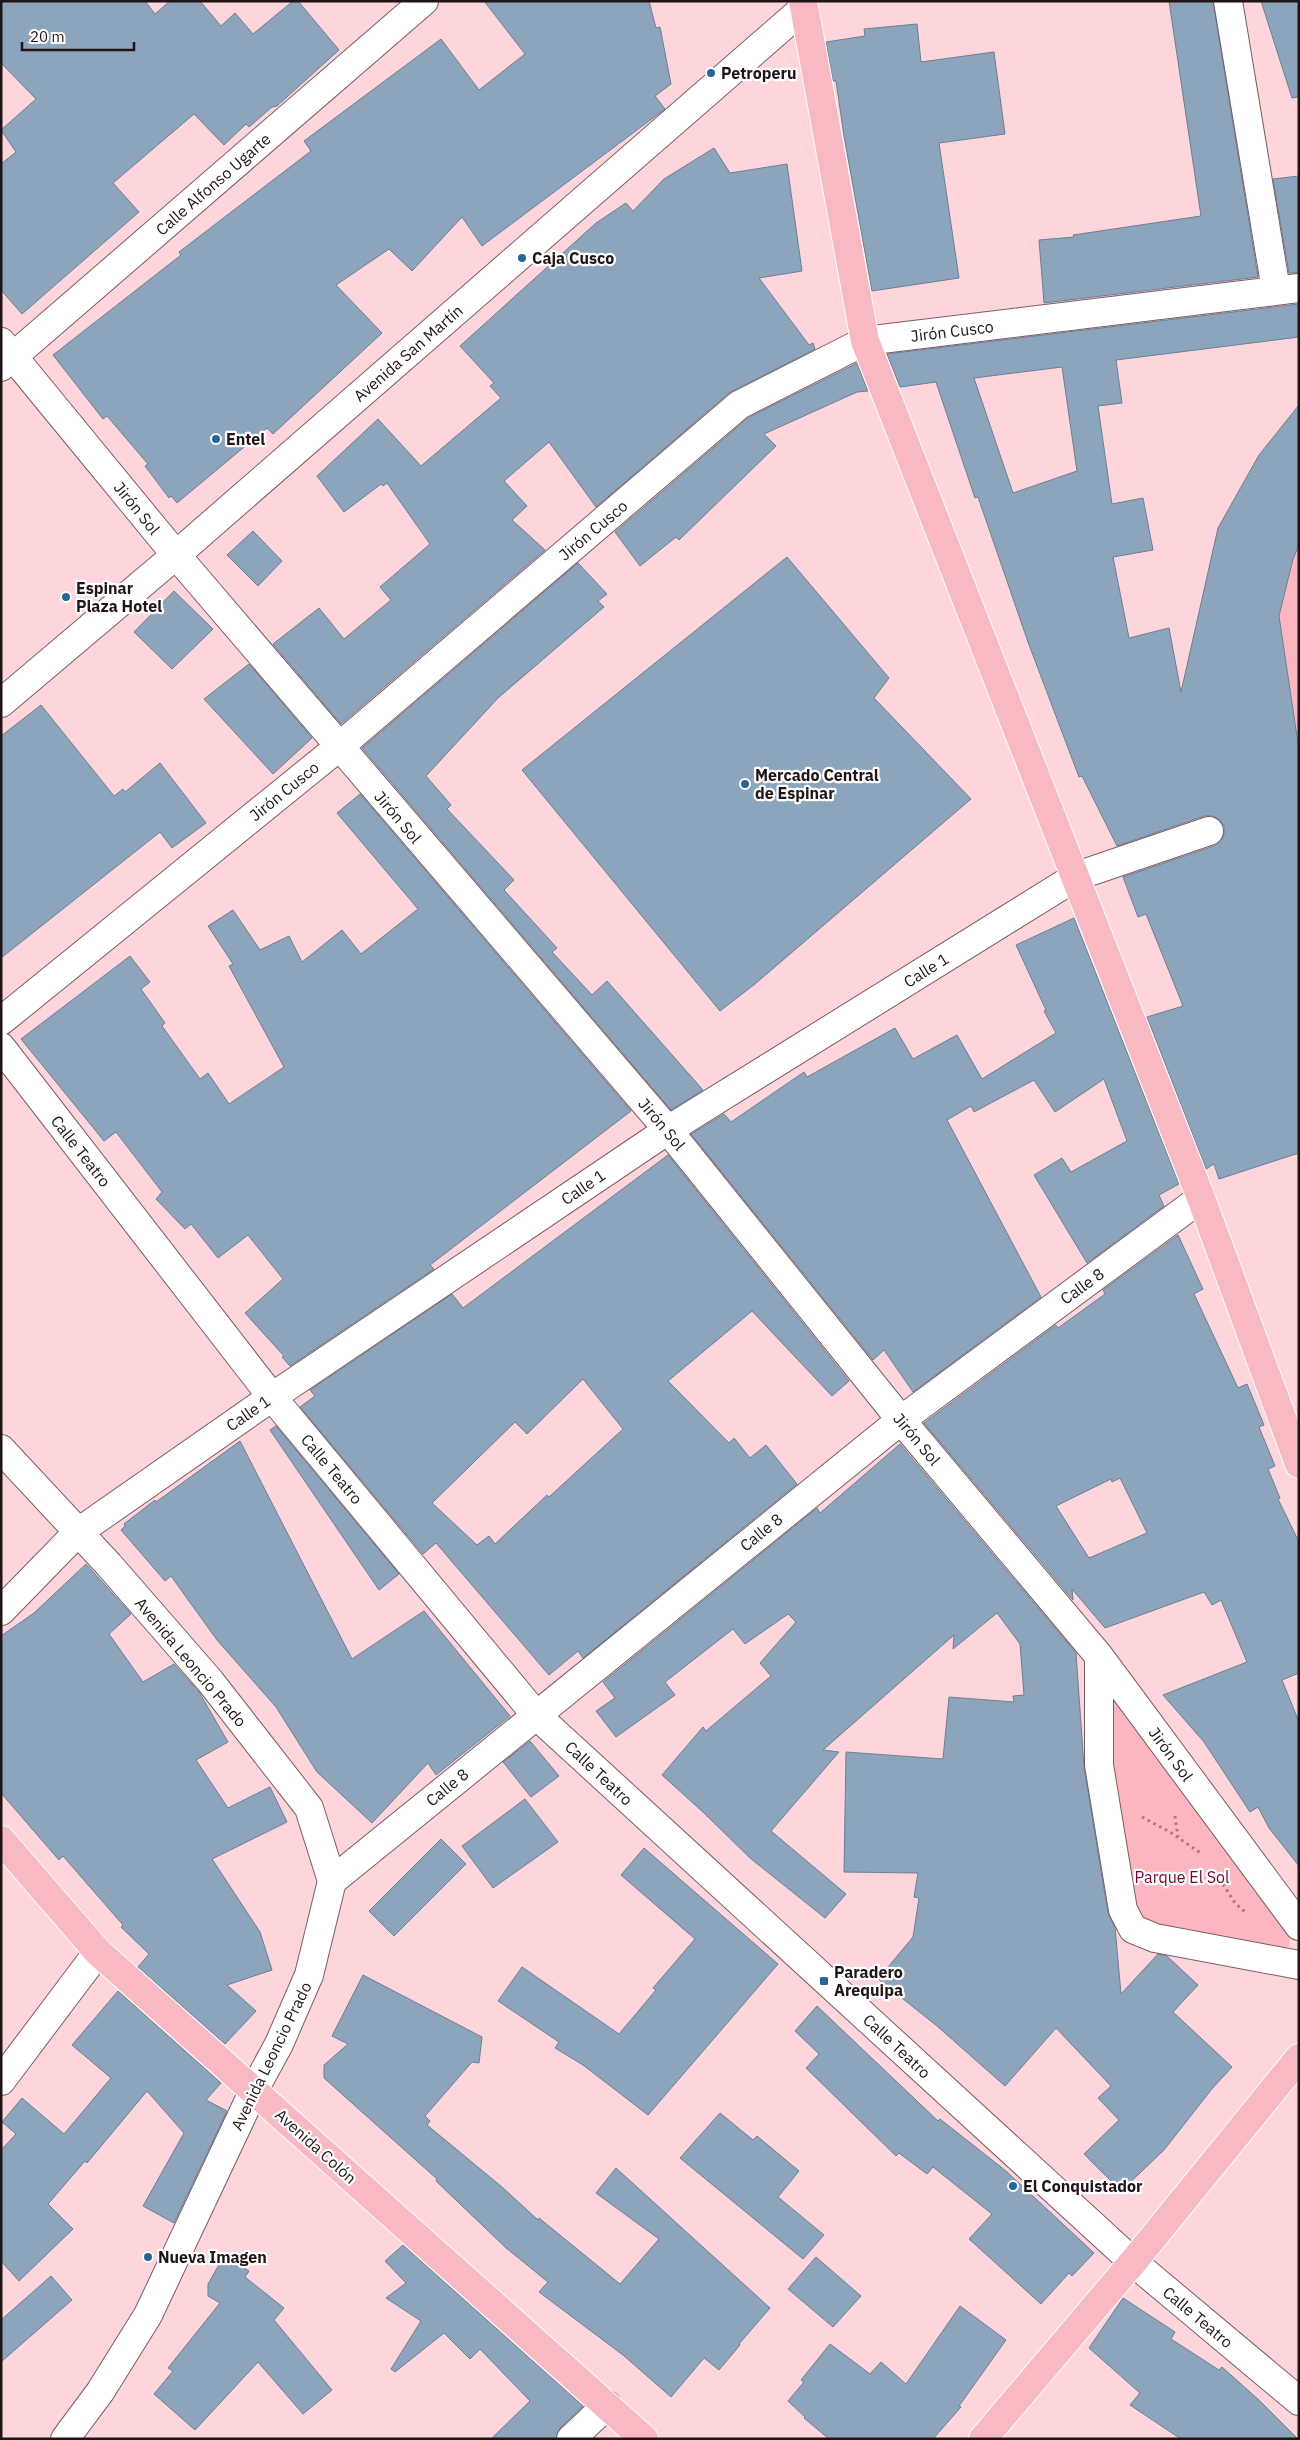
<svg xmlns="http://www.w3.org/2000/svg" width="1300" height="2440" font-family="'IBM Plex Sans',sans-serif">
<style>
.green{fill:#fdb6bf}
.building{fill:#8ca5bd;stroke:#688097;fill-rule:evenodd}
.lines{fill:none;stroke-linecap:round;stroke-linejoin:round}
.pedestrian-casing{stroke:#7e5c60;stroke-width:30}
.minor-casing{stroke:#7e5c60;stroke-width:30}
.tertiary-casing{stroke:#7e5c60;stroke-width:30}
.secondary-casing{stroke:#7e5c60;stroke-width:30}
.primary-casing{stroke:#fff;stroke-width:30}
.path{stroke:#9b7f82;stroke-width:3;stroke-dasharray:2.5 4;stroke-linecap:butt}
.pedestrian{stroke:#fff;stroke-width:28}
.minor{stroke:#fff;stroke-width:28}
.tertiary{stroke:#fff;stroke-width:28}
.secondary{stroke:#fff;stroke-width:28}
.primary{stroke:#f9b9c3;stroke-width:28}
.poi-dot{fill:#24659b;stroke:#fff;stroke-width:2}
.labels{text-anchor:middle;stroke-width:4.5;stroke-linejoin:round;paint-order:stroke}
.poi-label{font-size:16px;font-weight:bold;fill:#211415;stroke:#fff;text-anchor:start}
.street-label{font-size:16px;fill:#211415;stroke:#fff}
.park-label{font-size:16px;fill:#7b002c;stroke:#fff}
</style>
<rect width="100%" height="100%" fill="#fdd5da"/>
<path class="green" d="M1299 545V750L1279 616 1293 559Z
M1109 1693 1290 1934 1289 1946 1280 1952 1139 1923 1116 1830Z"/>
<path class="building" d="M1 1H145L155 14 170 1H200L221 26 235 13 253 34 293 1H298L339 50 277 106 272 107 249 127 246 124 224 145 194 114 113 183 139 212 22 314 1 290V164L16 152 1 130 36 99 1 63Z
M484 1H649L656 28 660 27 671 84 655 96 665 109 482 246 462 217 412 271 389 249 336 285 382 333 273 434 267 428 177 503 171 496 169 498 145 466 148 464 107 416 103 419 53 355 181 255 179 252 311 151 304 141 441 39 479 90 525 54Z
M1169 1H1213L1258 277 1044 303 1039 240 1074 237 1073 235 1201 216Z
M1261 1H1299V97L1292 98Z
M917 24 921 62 994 52 1005 134 939 143 959 278 872 291 844 136 836 81H833L826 42 865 36 864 29Z
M714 148 730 173 787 164 802 271 759 278 809 345 813 343 815 349 729 393 596 507 549 442 504 481 527 506 512 520 545 550 341 724 273 644 319 608 344 639 391 600 380 587 430 544 387 483 383 486 381 484 344 512 317 476 378 419 421 466 501 398 490 386 494 383 460 346 596 223 626 203 633 211 664 179Z
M1299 176V273H1289L1273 179Z
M1299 304V337L1116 360 1122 403 1098 406 1112 504 1143 498 1153 550 1113 557 1129 638 1169 628 1181 692 1218 528 1259 455 1299 405V545L1293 559 1279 616 1299 750V1153L1219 1179 1214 1164 1206 1169 1147 1017 1183 1006 1146 914 1138 917 1123 877 1214 846 1221 841 1224 834V826L1219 819 1212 816H1204L1117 846 1082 776 1079 777 1028 642 978 497 975 498 936 382 900 387 887 354ZM1062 367 1077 471 1013 493 974 378Z
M857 363 868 391 857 392 764 434 776 446 679 540 676 537 640 566 615 532 748 418Z
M253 531 282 561 258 586 227 555Z
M787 557 889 678 874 698 971 799 755 984 720 1011 522 770Z
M578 563 607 594 598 601 604 607 498 698 426 776 451 805 447 809 514 880 504 890 557 948 552 952 592 995 607 981 703 1090 671 1110 362 748Z
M174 591 213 629 172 669 134 632Z
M249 664 312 738 273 774 204 699Z
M41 705 114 796 123 789 125 792 160 763 206 823 172 848 160 832 1 958V736Z
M360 794 631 1111 430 1265 434 1269 290 1366 282 1357 284 1356 245 1313 283 1279 248 1235 218 1258 191 1224 185 1229 156 1199 162 1192 116 1132 104 1141 21 1039 130 956 150 982 141 989 165 1023 162 1026 200 1079 208 1073 229 1104 284 1067 229 966 233 964 208 926 233 910 260 950 289 936 302 962 342 930 361 954 418 909 337 813Z
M1074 918 1179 1184 1159 1195 1164 1206 1087 1263 1034 1175 1062 1158 1071 1172 1127 1141 1104 1079 1055 1112 1034 1080 974 1112 971 1106 947 1120 1041 1297 913 1392 884 1350 873 1360 691 1134 724 1114 731 1122 804 1072 807 1077 895 1028 913 1059 957 1035 982 1079 1056 1033 1044 1011 1046 1010 1016 945Z
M668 1155 849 1381 832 1396 752 1311 668 1381 729 1443 734 1438 750 1458 766 1445 797 1484 583 1658 578 1651 549 1675 436 1543 423 1554 300 1407 315 1396 310 1390 452 1294 463 1308ZM583 1379 623 1429 549 1497 547 1495 495 1544 489 1536 477 1545 432 1503 515 1422 527 1434Z
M1178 1235 1203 1289 1194 1294 1238 1388 1247 1384 1264 1425 1259 1427 1275 1466 1268 1469 1280 1498 1278 1499 1299 1542V1673L1282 1680 1299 1722V1866L1269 1828 1258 1807 1250 1812 1204 1742 1163 1695 1247 1662 1221 1600 1212 1605 1204 1592 1105 1628 1072 1589 1073 1600 924 1423 1056 1325 1058 1328 1105 1294 1103 1290ZM1120 1478 1147 1533 1089 1558 1056 1506 1111 1479 1112 1482Z
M276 1426 399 1574 379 1590 270 1430Z
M240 1441 352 1659 424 1611 510 1716 436 1775 428 1763 372 1823 317 1772 276 1707 217 1640 171 1576 165 1581 121 1530 125 1526 124 1524 155 1500 156 1502Z
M900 1444 1076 1653 1084 1767 1108 1913 1115 1927 1121 1994 1158 1954 1167 1956 1198 1985 1173 2012 1232 2067 1211 2090 1164 2150 1121 2191 1084 2154 1119 2120 1098 2098 1111 2086 1056 2028 1005 2086 937 2026 878 1979 913 1937 919 1898 914 1897 918 1873 844 1872 846 1752 943 1759 949 1697 1014 1702 1013 1696 1024 1695 1020 1644 997 1613 953 1649 954 1635 823 1750 839 1752 771 1831 846 1894 825 1918 750 1858 704 1813 662 1775 703 1727 706 1731 771 1676 760 1663 796 1622 788 1614 745 1644 733 1629 665 1682 675 1695 616 1737 596 1711 615 1698 603 1682 817 1508 820 1513Z
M86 1564 131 1614 109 1634 143 1682 174 1664 199 1692 228 1742 196 1760 228 1808 270 1787 287 1822 212 1859 260 1932 272 1970 227 1985 256 2011 225 2044 138 1967 149 1954 121 1927 123 1925 63 1856 59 1860 1 1793V1636L34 1613Z
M530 1741 559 1776 531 1797 503 1762Z
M525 1799 558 1842 493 1888 462 1846Z
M441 1839 466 1864 394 1936 369 1911Z
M644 1848 778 1964 648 2115 583 2065 555 2048 559 2042 498 2001 522 1967 619 2034 656 1990 653 1988 695 1939 621 1875Z
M363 1975 482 2037 479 2063 472 2062 425 2116 430 2121 427 2125 502 2187 538 2220 539 2218 620 2284 659 2239 596 2193 616 2168 770 2308 739 2344 740 2345 719 2370 704 2358 671 2397 623 2355 539 2292 548 2282 505 2247 436 2181 437 2179 324 2078V2065L348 2044 332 2036Z
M118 1991 221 2083 206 2100 227 2111 174 2223 143 2206 184 2133 147 2091 87 2163 85 2161 48 2204 73 2229 19 2281 1 2261V2150L16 2134 2 2122 22 2098 64 2134 111 2078 72 2045Z
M817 2006 938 2121 940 2119 1006 2171 1094 2253 1072 2276 1069 2273 1041 2304 969 2239 992 2214 933 2167 927 2174 899 2153 896 2156 806 2068 819 2054 795 2031Z
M720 2113 753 2140 757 2136 799 2171 778 2197 824 2235 803 2259 680 2158Z
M403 2245 583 2406 560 2428 556 2439H491L530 2401 480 2349 470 2359 444 2333 395 2372 391 2369 421 2321 386 2298 406 2283 385 2261Z
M224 2256 249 2271 245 2277 284 2308 274 2320 332 2390 303 2414 258 2362 195 2430 154 2394 173 2371 168 2368 220 2303 208 2296V2284Z
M816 2257 861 2296 833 2327 788 2289Z
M51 2276 72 2300 1 2362V2320Z
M1123 2298 1175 2332 1171 2339 1219 2370 1222 2367 1260 2401 1298 2439H1181L1130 2405 1140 2393 1089 2348Z
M960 2306 1006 2340 959 2406 961 2407 933 2439H829L804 2418 805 2417 788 2401 804 2382 801 2380 830 2344 870 2374 881 2362 906 2384Z"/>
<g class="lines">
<defs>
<path id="pedestrian" d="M1 703 176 555 804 8"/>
<path id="minor" d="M1228 1 1276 290
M1 342 176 555 668 1130 901 1420 1099 1656 1299 1926
M1 367 424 1
M1 1047 272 1397 536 1715 1133 2262 1299 2401
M1 1611 77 1533 272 1397 668 1130 1077 876 1209 831
M1099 1656V1765L1123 1910 1133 1929 1155 1938 1299 1965
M332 1881 901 1420 1201 1198
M571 2439 607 2405"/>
<path id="tertiary" d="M1 1021 340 746 739 405 865 341 1299 288
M1 2081 98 1952"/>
<path id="secondary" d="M1 1449 109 1565 210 1681 309 1808 332 1881 309 1975 279 2044 254 2090 148 2315 100 2392 65 2439"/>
<path id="primary" d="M803 1 865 341 1201 1198 1299 1464
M1 1840 98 1952 644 2439
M983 2439 1133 2262 1299 2058"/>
</defs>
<use href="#pedestrian" class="pedestrian-casing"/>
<use href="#minor" class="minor-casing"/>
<use href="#tertiary" class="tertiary-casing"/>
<use href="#secondary" class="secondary-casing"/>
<use href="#primary" class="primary-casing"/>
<path class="path" d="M1175 1816 1178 1837
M1142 1817 1170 1832 1202 1854
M1223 1884 1235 1903 1245 1912"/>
<use href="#pedestrian" class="pedestrian"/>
<use href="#minor" class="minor"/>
<use href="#tertiary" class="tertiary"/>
<use href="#secondary" class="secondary"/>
<use href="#primary" class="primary"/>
</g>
<g class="poi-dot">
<circle cx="711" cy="73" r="5"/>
<circle cx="522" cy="258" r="5"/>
<circle cx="216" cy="439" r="5"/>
<circle cx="66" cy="597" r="5"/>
<circle cx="745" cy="784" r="5"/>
<rect x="819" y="1976" width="10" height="10" rx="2.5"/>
<circle cx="1013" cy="2186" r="5"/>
<circle cx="148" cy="2257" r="5"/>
</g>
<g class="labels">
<g class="poi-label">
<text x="721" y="79">Petroperu</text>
<text x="532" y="264">Caja Cusco</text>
<text x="226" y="445">Entel</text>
<text x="76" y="594">Espinar<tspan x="76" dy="18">Plaza Hotel</tspan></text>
<text x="755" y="781">Mercado Central<tspan x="755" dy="18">de Espinar</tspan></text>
<text x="834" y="1978">Paradero<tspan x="834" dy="18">Arequipa</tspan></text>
<text x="1023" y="2192">El Conquistador</text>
<text x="158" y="2263">Nueva Imagen</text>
</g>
<g class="street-label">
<text transform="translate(213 184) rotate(-41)" y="6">Calle Alfonso Ugarte</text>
<text transform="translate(952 331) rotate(-7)" y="6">Jirón Cusco</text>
<text transform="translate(408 353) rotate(-41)" y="6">Avenida San Martín</text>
<text transform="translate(137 508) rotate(51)" y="6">Jirón Sol</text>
<text transform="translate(593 530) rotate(-40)" y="6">Jirón Cusco</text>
<text transform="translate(284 791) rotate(-39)" y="6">Jirón Cusco</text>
<text transform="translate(398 817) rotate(50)" y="6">Jirón Sol</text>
<text transform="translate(926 970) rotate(-32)" y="6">Calle 1</text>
<text transform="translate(662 1124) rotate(50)" y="6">Jirón Sol</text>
<text transform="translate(81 1151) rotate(52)" y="6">Calle Teatro</text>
<text transform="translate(583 1187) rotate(-34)" y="6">Calle 1</text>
<text transform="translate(1082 1286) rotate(-36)" y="6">Calle 8</text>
<text transform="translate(248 1413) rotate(-35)" y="6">Calle 1</text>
<text transform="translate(917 1439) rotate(50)" y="6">Jirón Sol</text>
<text transform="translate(332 1469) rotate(50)" y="6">Calle Teatro</text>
<text transform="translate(761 1532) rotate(-39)" y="6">Calle 8</text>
<text transform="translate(191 1662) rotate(50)" y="6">Avenida Leoncio Prado</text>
<text transform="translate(1171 1754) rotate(54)" y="6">Jirón Sol</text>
<text transform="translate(599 1773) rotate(43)" y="6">Calle Teatro</text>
<text transform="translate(447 1787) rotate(-39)" y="6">Calle 8</text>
<text transform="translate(897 2046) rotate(43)" y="6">Calle Teatro</text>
<text transform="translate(271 2056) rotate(-64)" y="6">Avenida Leoncio Prado</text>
<text transform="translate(316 2146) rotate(42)" y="6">Avenida Colón</text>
<text transform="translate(1198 2317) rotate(40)" y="6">Calle Teatro</text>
</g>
<g class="park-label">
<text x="1182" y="1883">Parque El Sol</text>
</g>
</g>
<rect width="1300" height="2440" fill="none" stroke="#211415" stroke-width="5"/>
<path d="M22 42v8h112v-8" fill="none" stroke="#211415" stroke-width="2.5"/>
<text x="30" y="42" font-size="15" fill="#211415" stroke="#ffffff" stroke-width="4" paint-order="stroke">20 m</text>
</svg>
